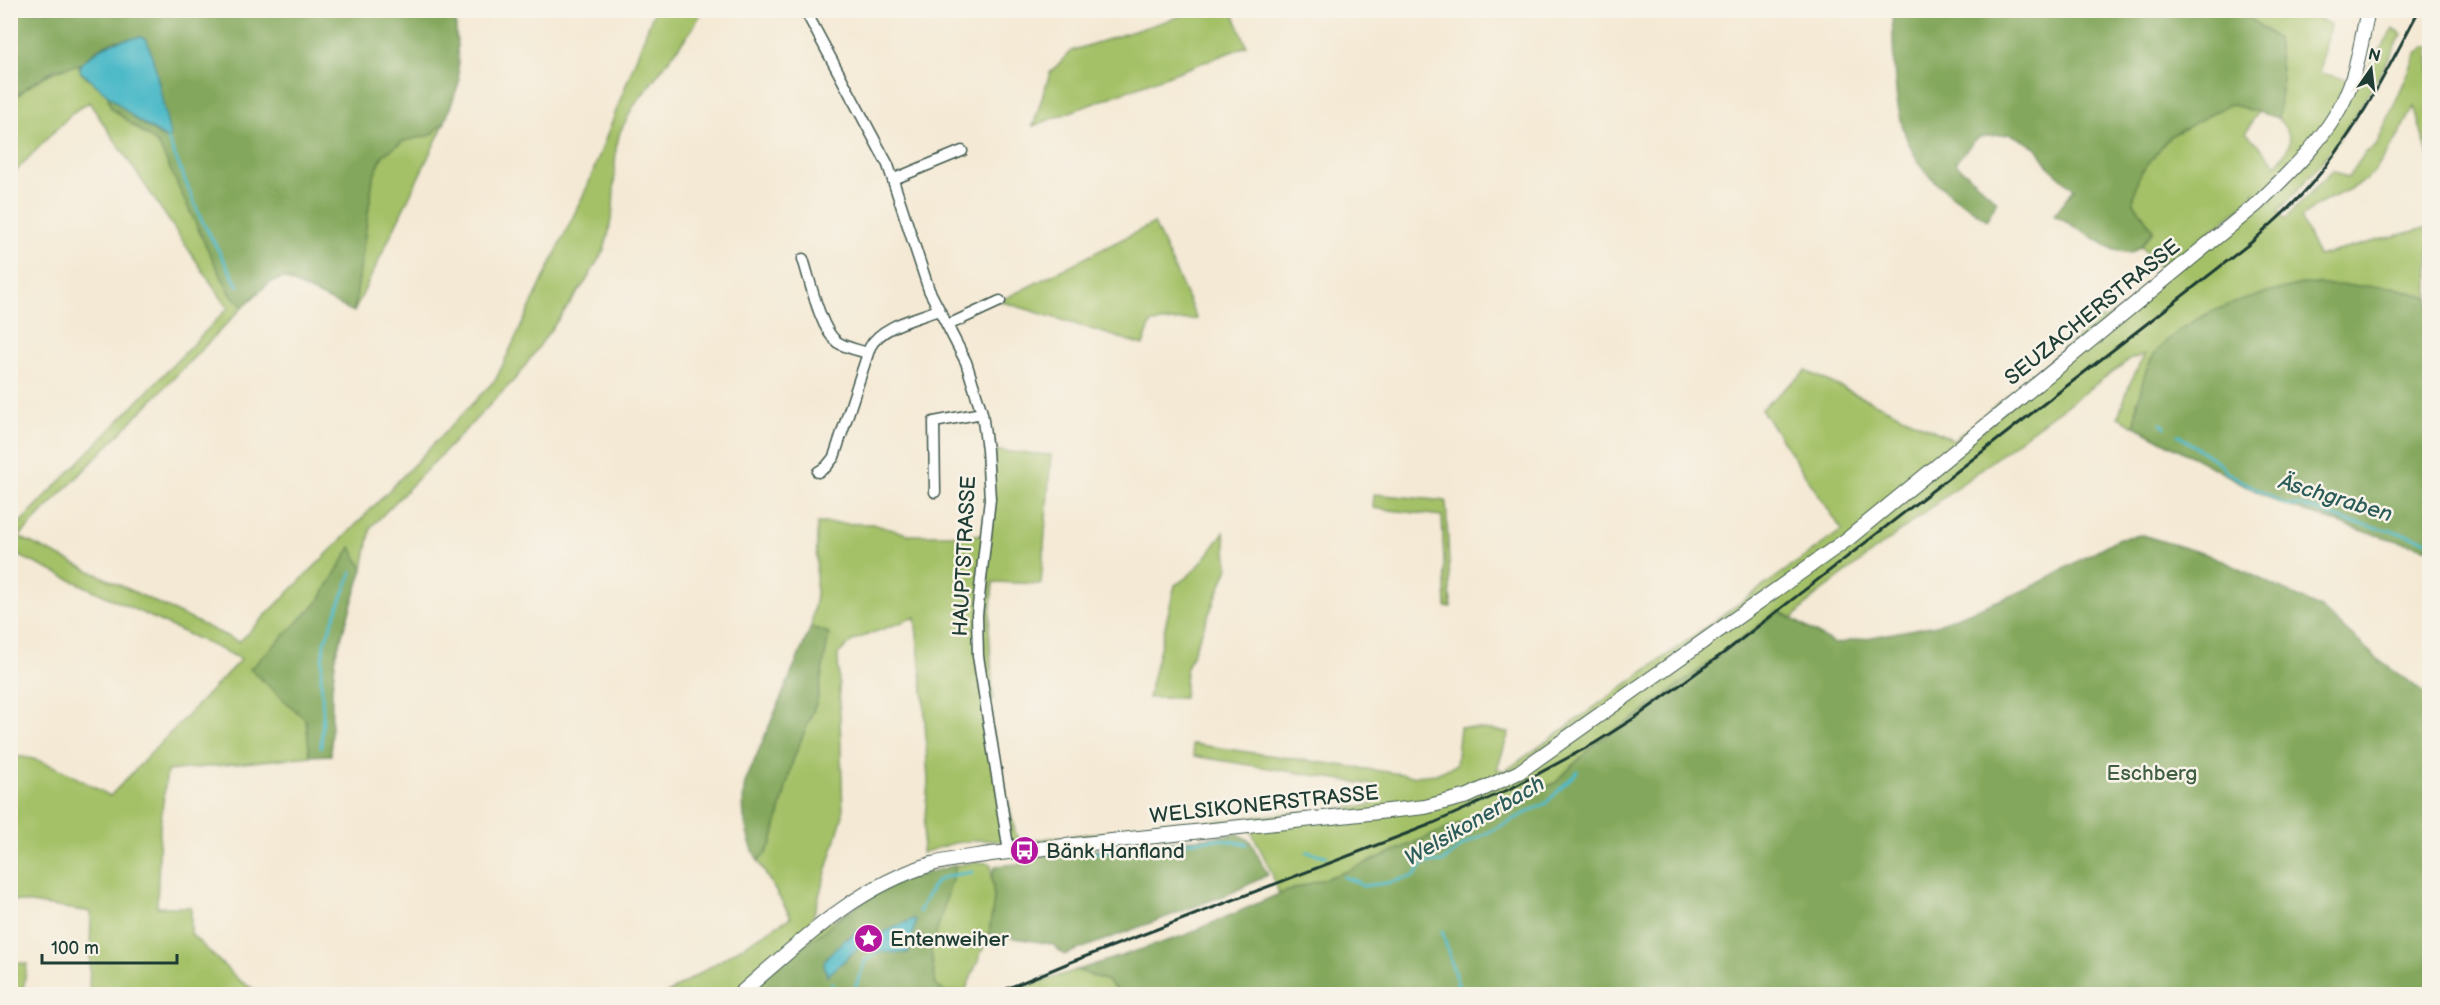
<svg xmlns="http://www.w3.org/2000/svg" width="2440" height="1005" font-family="'Balsamiq Sans',sans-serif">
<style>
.green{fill:#a4c168;stroke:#627f4e;stroke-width:1.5}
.forest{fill:#83a75c;stroke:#517248;stroke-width:1.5;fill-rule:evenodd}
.water{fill:#4ebac8;stroke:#367c7e;stroke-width:1.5}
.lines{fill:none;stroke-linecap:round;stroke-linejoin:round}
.stream{stroke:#4ebac8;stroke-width:3}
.minor-casing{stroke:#3f574c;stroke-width:13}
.major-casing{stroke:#3f574c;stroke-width:16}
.minor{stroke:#fff;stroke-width:10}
.major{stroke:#fff;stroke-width:14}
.rail{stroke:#1f3d34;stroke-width:3}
.labels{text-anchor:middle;stroke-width:5;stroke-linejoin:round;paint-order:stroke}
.street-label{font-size:21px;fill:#1f3d34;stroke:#f7f3e8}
.park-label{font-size:21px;fill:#405e41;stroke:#f7f3e8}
.poi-label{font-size:21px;fill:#1f3d34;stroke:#f7f3e8;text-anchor:start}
.water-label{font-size:22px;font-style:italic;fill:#2b5c59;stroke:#f7f3e8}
</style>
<rect width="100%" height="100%" fill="#f7f3e8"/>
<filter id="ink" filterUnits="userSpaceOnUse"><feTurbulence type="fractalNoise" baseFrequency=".0167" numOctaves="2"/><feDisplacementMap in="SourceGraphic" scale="12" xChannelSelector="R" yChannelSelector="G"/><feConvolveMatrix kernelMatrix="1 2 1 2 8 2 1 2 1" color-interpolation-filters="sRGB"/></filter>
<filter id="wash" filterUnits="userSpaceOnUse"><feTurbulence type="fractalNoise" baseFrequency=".008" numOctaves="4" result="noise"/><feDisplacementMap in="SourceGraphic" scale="24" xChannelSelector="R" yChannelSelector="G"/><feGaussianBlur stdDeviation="1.35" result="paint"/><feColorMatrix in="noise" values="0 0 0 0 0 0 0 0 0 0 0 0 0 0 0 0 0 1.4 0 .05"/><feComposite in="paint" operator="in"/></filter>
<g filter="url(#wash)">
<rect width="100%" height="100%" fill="#f4e9d4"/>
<path class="green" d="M1200 10 1232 11 1247 46 1033 126 1050 73 1071 51Z
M654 11H702L693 28 633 107 620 132 616 148 613 209 608 236 604 250 586 281 517 377 371 527 363 569 351 548 318 602 251 669 306 720 310 756 167 771 160 826 157 907H191V934L240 981 262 994H89L91 912 11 900V756C42 755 82 781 110 796L241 659 11 552V532L228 308 89 102 73 112 11 176V101C36 80 48 71 81 64L79 68 82 74 107 93 111 108 159 145 208 250 230 293 243 307 19 537 239 642 348 533 496 379 588 185Z
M2241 11H2315L2313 14 2330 25 2320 73 2359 82 2394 29 2402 34C2366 102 2333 156 2278 211L2285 219 2333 170 2348 178 2365 153 2376 146 2416 55 2425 46H2429V157L2414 107 2400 134 2373 174 2360 184 2317 205 2301 219 2318 256 2429 227V298L2393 287 2137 400 2135 426 2118 417 2130 383 2145 354 2129 360 2027 434 1813 598 1793 618 1779 611 1636 717 1595 743 1555 783 1345 872 1279 894 1271 871 1247 823 1033 843 980 840 954 843 922 853 928 782 924 700 915 617 854 640 838 654 843 815 812 920 818 927C857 908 952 853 991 864L994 899 989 934 964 994H666L791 917 758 861 766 853 772 842 793 760 817 701 829 633 811 627 816 595 817 523 872 524 911 535H987V450L1051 455 1041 584 993 582 989 628 993 699 985 700 1015 832 1021 841 1372 805 1373 785 1194 756 1192 744 1415 776 1436 774 1456 765 1460 727 1509 732 1497 769 1505 771 1842 530 1761 409 1806 371 1954 440 2099 320 2128 309 2255 197 2254 192 2249 200 2162 271 2141 246 2153 230 2133 201 2139 175 2170 136 2230 104 2258 111 2246 132 2276 164C2293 145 2295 138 2278 118L2282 80 2277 39Z
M445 122 354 312 373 178 383 155 404 141 431 135Z
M1154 223 1197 319 1151 323 1143 345 1000 301Z
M1374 494 1446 501 1451 607H1446L1442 516 1373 508Z
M1224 532 1228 568 1186 670 1184 698H1148L1175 585C1197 573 1209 552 1224 532Z
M11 962 27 964 23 991 11 990Z
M1077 970 1107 981 1122 994H1003Z"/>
<path class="forest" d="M11 11H455L459 83 445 122 431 135 404 141 383 155 373 178 354 312 283 278 269 283 243 307 230 293 208 250 159 145 111 108 107 93 137 120 165 139 170 138 155 66 141 37 113 41 97 49 81 64 54 70 27 87 11 101Z
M1896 11H2241L2277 39 2282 80 2278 118 2230 104 2170 136 2139 175 2133 201 2153 230 2141 246 2131 253 2114 250 2054 215 2074 189 2050 168 2037 148 2011 134 1980 137 1973 142 1955 163 1997 201 1987 220C1966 205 1934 186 1920 164 1890 121 1895 62 1892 12Z
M2301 284 2393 287 2429 298V549L2372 534 2279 503 2135 426C2137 406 2142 372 2154 355 2187 311 2251 297 2301 284Z
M2142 535 2215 557 2321 608 2380 661 2429 696V994H1122L1107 981 1077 970 1183 936 1279 894 1345 872 1555 783 1595 743 1636 717 1779 611 1834 644 1936 625 2030 588 2119 538Z
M351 547 363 569 336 654 332 689 331 755 310 756 306 720 250 669 318 602Z
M811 627 829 633 817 701 793 760 772 842 766 853 758 861C746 838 740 809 745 783Z
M1238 834 1250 841 1268 875 1231 893 1064 955 1052 944 989 934 994 899 992 877 995 866 1028 863 1039 856Z
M956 865 931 951 936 986 946 992 959 991 964 994H740L866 899 903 880ZM913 919 916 921 908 953 883 951 878 953 875 943 887 931ZM851 935 867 940 827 976 824 966 826 958Z"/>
<path class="water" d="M141 37 147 40 155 66 170 136 168 139 137 120 80 71 81 64C99 47 115 39 141 37Z
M913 919 916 920 908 953 876 952 874 945 884 932Z
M857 930 863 931 867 940 827 976C827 972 825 969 824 965 823 955 840 948 843 940L850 938Z"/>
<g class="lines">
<path class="stream" d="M168 139 201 219 238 286
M2161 424 2165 427
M2178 435 2221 464 2226 472 2286 505 2303 506 2347 521 2405 534 2430 542
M321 747 323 714 321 675 324 643 352 572
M1307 852 1326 856
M1064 856 1216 839 1247 844
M1344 877 1358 882 1362 886 1387 883 1414 876 1424 863 1442 862 1465 844 1546 803 1578 771
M919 912C938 876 932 878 973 872
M1442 931 1460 992
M832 983V994
M853 994 865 961 877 953"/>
</g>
</g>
<g filter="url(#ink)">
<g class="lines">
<defs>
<path id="minor" d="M805 10 888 165 929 290 966 362 982 413 987 450 990 499 977 615 978 656 1009 852
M894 179 962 151
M803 259C810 280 820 329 837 342 846 348 858 350 868 353
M948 325 1000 301
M818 472 826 467 834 457 870 347C882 325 916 319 938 310
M935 492 934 422 982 413"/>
<path id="major" d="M740 994C799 943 855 887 932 864 951 859 971 857 991 854L1425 807 1468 796 1519 772 1849 538 2257 204C2291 171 2332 133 2349 88 2359 63 2362 36 2368 10"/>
</defs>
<use href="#minor" class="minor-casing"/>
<use href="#major" class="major-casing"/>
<use href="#minor" class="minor"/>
<use href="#major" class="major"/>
<path class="rail" d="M994 994 1071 962 1429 825 1512 788 1595 743 1636 717 1725 652 2253 241C2271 224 2290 208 2306 190 2354 137 2386 73 2419 10"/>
</g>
</g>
<defs>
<symbol id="bus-disc" viewBox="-11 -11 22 22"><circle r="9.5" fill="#b5179e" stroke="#f7f3e8"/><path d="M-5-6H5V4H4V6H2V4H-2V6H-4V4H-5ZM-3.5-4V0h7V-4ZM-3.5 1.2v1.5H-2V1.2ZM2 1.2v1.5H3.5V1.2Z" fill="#fff"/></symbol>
<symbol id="sight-disc" viewBox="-11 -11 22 22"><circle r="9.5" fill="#b5179e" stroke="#f7f3e8"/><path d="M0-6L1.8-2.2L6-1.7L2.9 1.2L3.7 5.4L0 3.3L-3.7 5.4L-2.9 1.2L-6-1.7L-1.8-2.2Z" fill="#fff"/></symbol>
</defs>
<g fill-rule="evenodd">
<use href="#bus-disc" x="1008" y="834" width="33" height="33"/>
<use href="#sight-disc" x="852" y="922" width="33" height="33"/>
</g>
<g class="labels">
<g class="street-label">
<text transform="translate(2092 312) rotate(-39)" y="7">SEUZACHERSTRASSE</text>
<text transform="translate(964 556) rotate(-87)" y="7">HAUPTSTRASSE</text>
<text transform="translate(1264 804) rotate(-6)" y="7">WELSIKONERSTRASSE</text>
</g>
<g class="park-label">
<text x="2152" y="780">Eschberg</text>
</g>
<g class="poi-label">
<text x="1046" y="858">Bänk Hanfland</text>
<text x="890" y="946">Entenweiher</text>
</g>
<g class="water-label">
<text transform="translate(2336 497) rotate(17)" y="8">Äschgraben</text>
<text transform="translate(1474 820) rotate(-30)" y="8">Welsikonerbach</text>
</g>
</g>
<rect width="2440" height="1005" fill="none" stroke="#f7f3e8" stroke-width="36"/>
<g transform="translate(2371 69) rotate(14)" stroke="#f7f3e8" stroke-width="4.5" paint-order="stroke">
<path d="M0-4.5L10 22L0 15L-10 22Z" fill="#1f3d34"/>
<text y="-9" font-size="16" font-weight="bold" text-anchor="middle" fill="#1f3d34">N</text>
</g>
<path d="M42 954v9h135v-9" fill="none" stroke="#1f3d34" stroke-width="3"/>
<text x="51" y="954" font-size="18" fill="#1f3d34" stroke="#f7f3e8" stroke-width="4.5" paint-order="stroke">100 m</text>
</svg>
